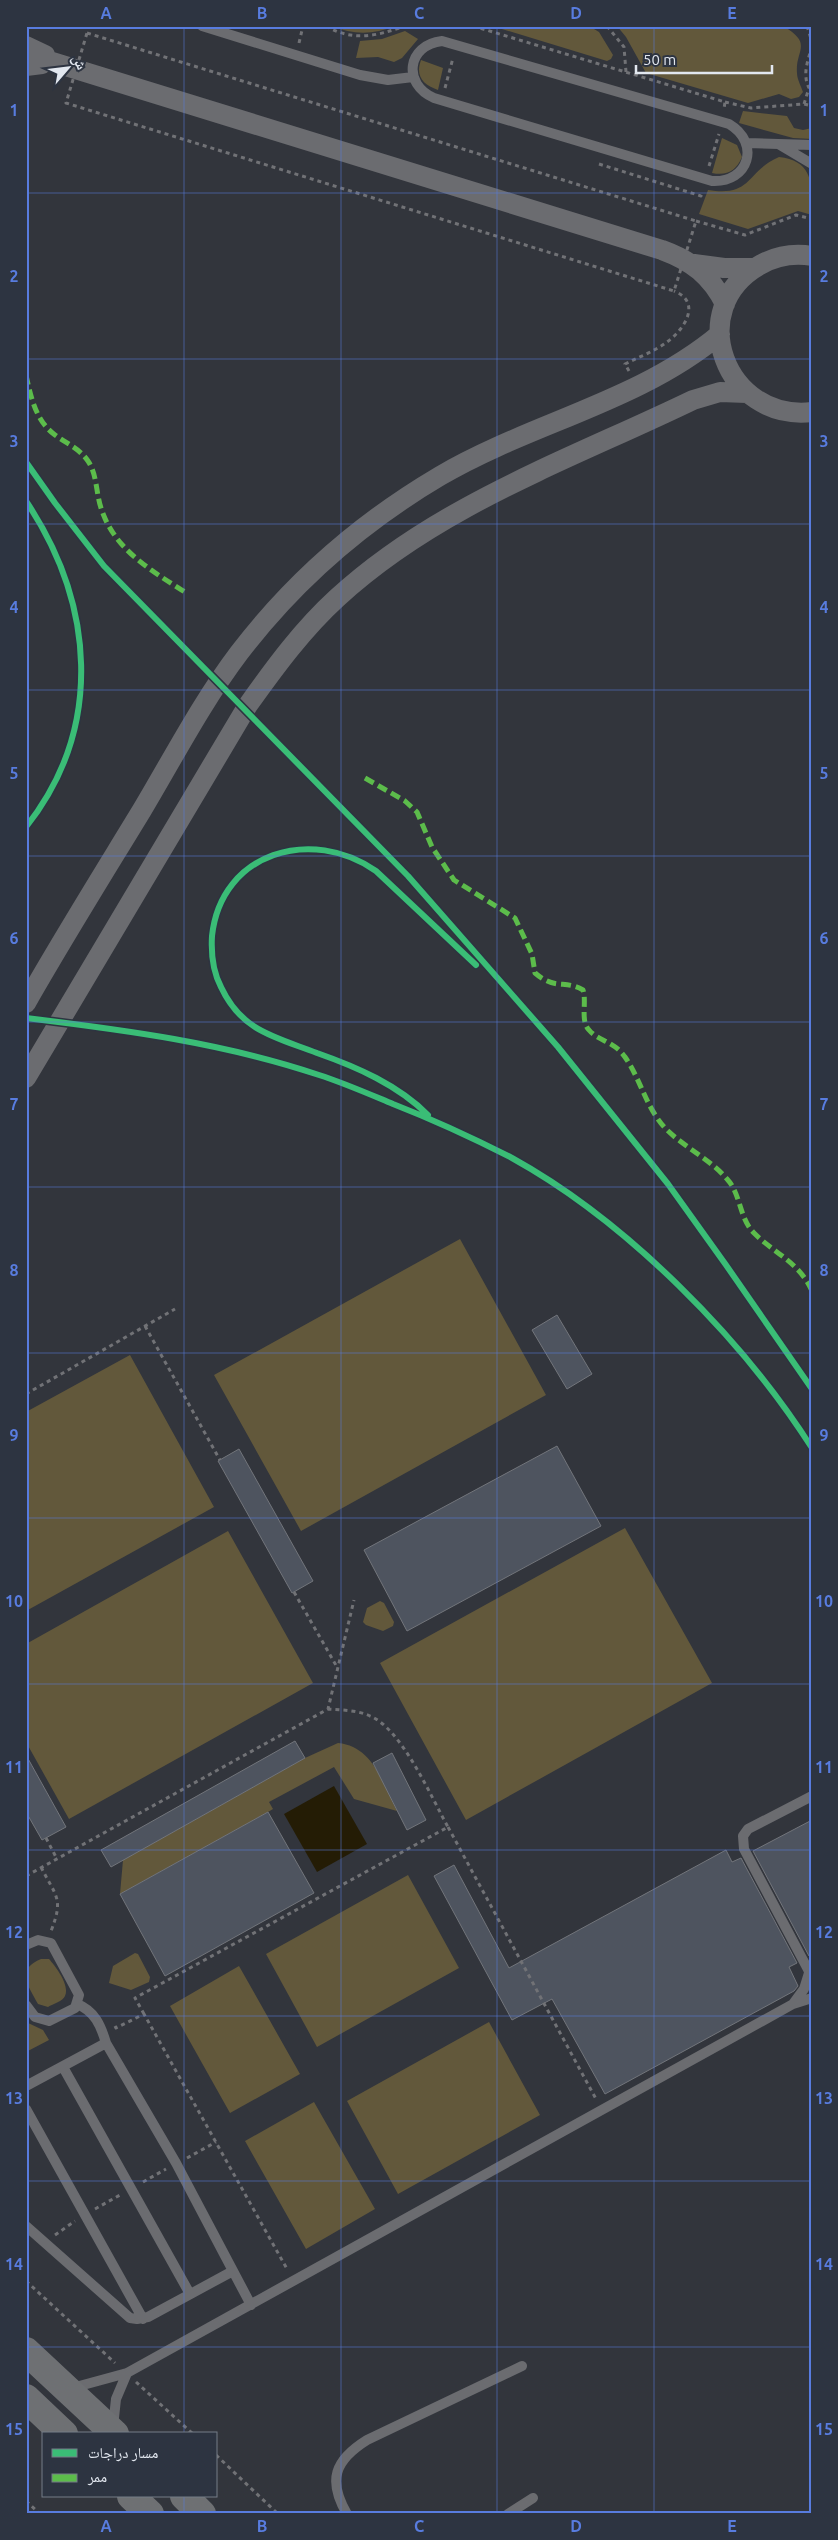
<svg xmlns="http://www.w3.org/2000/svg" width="838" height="2540" font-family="Ubuntu,'Noto Naskh Arabic',sans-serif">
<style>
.green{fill:#62583b}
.water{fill:#241c05}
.building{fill:#4e545f;stroke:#72757b}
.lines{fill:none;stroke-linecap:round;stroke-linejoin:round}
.path{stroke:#717276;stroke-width:3;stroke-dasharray:4 4;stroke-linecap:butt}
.service{stroke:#6b6c70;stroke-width:10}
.minor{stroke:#6b6c70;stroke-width:20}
.secondary{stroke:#6e7073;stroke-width:28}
.quiet{stroke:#5cbc4b;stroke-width:5;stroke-dasharray:10 5;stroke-linecap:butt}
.cycleway-casing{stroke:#2d3441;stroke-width:9}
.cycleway{stroke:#3abd76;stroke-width:6}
.grid{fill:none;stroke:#587cdf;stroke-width:1;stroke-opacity:0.55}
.neatline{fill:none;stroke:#587cdf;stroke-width:2}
.grid-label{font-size:16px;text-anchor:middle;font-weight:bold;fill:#587cdf}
</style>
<rect width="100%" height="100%" fill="#32353c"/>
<path class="green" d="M332 26H395C373 35 353 35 332 26Z
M492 26H589L599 32 613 55 611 59 607 61Z
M617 26H783C814 44 795 50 797 73 797 79 801 86 803 92L799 97 791 99 779 94 748 103 646 73 626 37Z
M405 31 418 39 402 58 394 62 378 57 356 58 360 41 382 39Z
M421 60 443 68 438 90C423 85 415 76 421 60Z
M743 111 787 116 794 128 803 130 812 128V139L793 138 739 123Z
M722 138 737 145 742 157C736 171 727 176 712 173Z
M779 157C815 161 812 187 812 215L798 211 748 229 699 214 708 190C753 197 745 172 779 157Z
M460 1239 546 1395 301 1531 214 1375Z
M130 1355 214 1507 26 1611V1412Z
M625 1528 712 1683 466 1820 380 1663Z
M228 1531 313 1683 69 1819 26 1742V1644Z
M380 1601 384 1603 394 1622 393 1626 383 1631 366 1625 363 1622 367 1608Z
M338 1743C373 1746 383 1784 397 1811L354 1799 334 1767 269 1802 273 1809 268 1812 120 1894 123 1860 305 1758Z
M408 1875 459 1968 317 2047 266 1954Z
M135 1953 138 1954 150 1977 149 1982 131 1990 109 1983 113 1966Z
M41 1959H49C56 1967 70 1985 65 1996 63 2001 53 2004 48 2007L38 2004C28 1985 15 1970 41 1959Z
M239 1966 300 2074 230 2113 170 2006Z
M26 2022 43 2030 49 2040 26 2052Z
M489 2022 540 2115 398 2194 347 2101Z
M314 2102 375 2209 306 2249 245 2141Z"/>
<path class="water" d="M334 1786 367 1844 317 1872 284 1814Z"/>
<path class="building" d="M557 1315 592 1374 567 1389 532 1330Z
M557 1446 601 1526 407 1631 364 1550Z
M239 1449 313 1581 292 1593 218 1461Z
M295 1741 305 1758 111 1867 101 1850Z
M392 1753 426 1820 407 1830 373 1763Z
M26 1755 66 1827 42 1840 26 1812Z
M268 1812 314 1893 165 1976 120 1894Z
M812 1820V1955L809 1956 753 1851Z
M726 1850 732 1862 741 1858 797 1963 789 1967 798 1986 794 1991 605 2094 552 1999 512 2020 434 1876 454 1865 509 1968Z"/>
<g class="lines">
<path class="path" d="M326 26C353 42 377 36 405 26
M473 26 725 102 724 109
M607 26 624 47 626 72
M807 26 812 42
M87 33 696 221 674 291 66 103Z
M299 43 303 26
M445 88 453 58
M725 102 751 108 804 104 812 106
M804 104 809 88C802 74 808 61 812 46
M599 164 701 196 702 192
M709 166 719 134
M696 221 745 235 796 215 812 219
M629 371 625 364C639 357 655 351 667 342 685 329 702 302 674 291
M145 1326 220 1460
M26 1394 175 1309
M294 1592 337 1667
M448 1827 596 2099
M46 1838 57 1859
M41 1867C56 1897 64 1898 51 1931
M26 1876 328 1709 354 1600
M144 2014 135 1998 448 1827C431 1797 402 1729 370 1716 357 1710 342 1710 328 1709
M115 2026 116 2028 144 2014 287 2269
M187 2158 216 2142
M143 2182 166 2169
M95 2209 120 2195
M55 2235 75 2221
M26 2281 115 2363
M136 2382 193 2434
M216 2455 278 2514
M26 2501 40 2514"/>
<path class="service" d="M202 26 360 75 388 80 413 77
M442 41 729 124C761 143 749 183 712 181L434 98C402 84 407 45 442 41Z
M747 143 812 145
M780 145 812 164
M812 1796 748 1829 743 1836 744 1849 812 1977
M26 1945 38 1940 51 1943 79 1995 75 2008 49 2021 35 2017 26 2005
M77 2004C95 2011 101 2026 106 2043L176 2163 251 2305
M793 2004 804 1989 809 1973
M63 2067 190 2294
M26 2086 106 2043
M26 2109 143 2319
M26 2226 130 2318 137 2319 148 2317 233 2271
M72 2388 127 2373 793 2004 812 1998
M113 2427 116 2399 127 2373
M347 2514C327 2480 335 2460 367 2440L522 2366
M508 2514 533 2498"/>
<path class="minor" d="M26 46 45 55 46 60 42 64 26 66
M46 60 662 250C692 261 711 276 725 304
M812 256C794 253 776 256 760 265 683 308 725 422 812 412
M694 264 724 268H755
M26 1003C63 938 103 874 142 810 173 758 202 702 239 653 294 581 362 522 440 476 530 423 639 402 720 334
M26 1078 248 705C275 667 303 629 337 598 438 505 571 459 693 400L720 392 747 393"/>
<path class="secondary" d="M26 2351 115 2434
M26 2398 64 2434
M131 2496 150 2514
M184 2496 202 2514"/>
<path class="quiet" d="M26 375C31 398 36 421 55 435 67 444 79 448 88 461 97 474 96 493 101 508 114 549 150 570 185 592
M365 778 405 801 417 812 432 847 454 880 515 918 532 954 535 973C556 991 564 979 583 990 587 1002 580 1021 589 1030 598 1041 614 1041 625 1057 641 1080 646 1108 666 1129 685 1148 710 1159 727 1179 741 1194 739 1218 754 1233 774 1253 800 1263 812 1291"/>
<defs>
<path id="cycleway" d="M26 462 55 503 104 566 408 876 558 1047 668 1184 726 1265 812 1389
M26 501C94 603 105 727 26 827
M26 1018C125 1030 224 1043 319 1075 344 1083 369 1094 393 1104 434 1120 473 1138 512 1158 626 1221 742 1338 812 1448
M428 1115C398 1085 357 1067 317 1053 276 1037 242 1032 221 987 213 972 211 953 212 936 221 852 312 826 376 871L476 965"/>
</defs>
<use href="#cycleway" class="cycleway-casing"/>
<use href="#cycleway" class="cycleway"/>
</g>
<path class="grid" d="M184 26V2434M341 26V2514M497 26V2514M654 26V2514M26 193H812M26 359H812M26 524H812M26 690H812M26 856H812M26 1022H812M26 1187H812M26 1353H812M26 1518H812M26 1684H812M26 1850H812M26 2016H812M26 2181H812M26 2347H812M184 2496V2514"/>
<rect width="838" height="2540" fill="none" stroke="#2d3441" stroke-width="55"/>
<rect x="42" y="2432" width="175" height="65" fill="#2d3441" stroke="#757c87"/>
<rect x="52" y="2449" width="25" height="8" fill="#3abd76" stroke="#757c87"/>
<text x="88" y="2458" font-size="15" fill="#e2e7ef">مسار دراجات</text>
<rect x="52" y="2474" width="25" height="8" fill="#5cbc4b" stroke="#757c87"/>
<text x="88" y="2482" font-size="15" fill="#e2e7ef">ممر</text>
<g transform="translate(68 68) rotate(62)" stroke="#2d3441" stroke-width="4" paint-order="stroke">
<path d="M0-4L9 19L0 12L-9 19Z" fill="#e2e7ef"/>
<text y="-8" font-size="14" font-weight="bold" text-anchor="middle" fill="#e2e7ef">ش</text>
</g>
<path d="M636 65v8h136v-8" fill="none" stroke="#e2e7ef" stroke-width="2.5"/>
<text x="643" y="65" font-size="15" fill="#e2e7ef" stroke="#2d3441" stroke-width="4" paint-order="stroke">50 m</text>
<rect x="28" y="28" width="782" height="2484" class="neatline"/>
<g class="grid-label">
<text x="106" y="19">A</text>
<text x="262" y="19">B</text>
<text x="419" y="19">C</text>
<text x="576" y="19">D</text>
<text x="732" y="19">E</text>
<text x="14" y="116">1</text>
<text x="824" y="116">1</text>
<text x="14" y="282">2</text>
<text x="824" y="282">2</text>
<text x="14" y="447">3</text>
<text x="824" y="447">3</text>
<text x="14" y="613">4</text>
<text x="824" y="613">4</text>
<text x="14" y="779">5</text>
<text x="824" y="779">5</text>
<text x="14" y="944">6</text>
<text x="824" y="944">6</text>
<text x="14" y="1110">7</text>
<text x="824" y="1110">7</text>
<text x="14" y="1276">8</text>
<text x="824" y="1276">8</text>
<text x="14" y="1441">9</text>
<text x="824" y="1441">9</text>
<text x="14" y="1607">10</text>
<text x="824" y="1607">10</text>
<text x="14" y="1773">11</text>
<text x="824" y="1773">11</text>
<text x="14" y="1938">12</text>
<text x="824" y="1938">12</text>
<text x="14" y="2104">13</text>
<text x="824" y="2104">13</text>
<text x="14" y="2270">14</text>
<text x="824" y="2270">14</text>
<text x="14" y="2435">15</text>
<text x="824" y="2435">15</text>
<text x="106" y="2532">A</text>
<text x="262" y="2532">B</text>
<text x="419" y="2532">C</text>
<text x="576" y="2532">D</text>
<text x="732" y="2532">E</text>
</g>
</svg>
